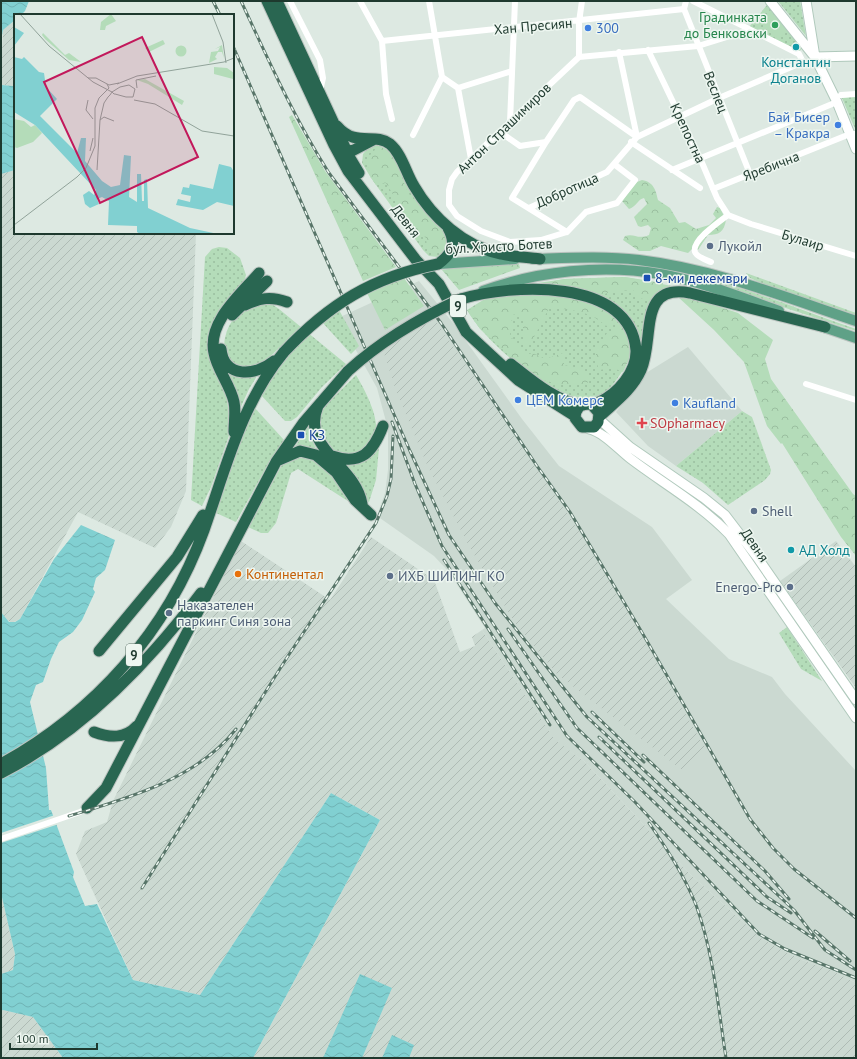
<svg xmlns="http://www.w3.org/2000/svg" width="857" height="1059" font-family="'PT Sans',sans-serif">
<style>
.built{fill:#cbd9d1}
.industrial{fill:url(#industrial-furrows)}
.green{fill:url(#green-dots)}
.forest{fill:url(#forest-crowns)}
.pitch{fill:#b4dcb9}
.water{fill:url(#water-waves)}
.pier{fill:#dde9e2}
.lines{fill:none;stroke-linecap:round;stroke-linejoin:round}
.secondary-casing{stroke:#b0c9bc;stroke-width:11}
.primary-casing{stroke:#bcc4c0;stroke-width:12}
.highway-casing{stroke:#bcc4c0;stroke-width:13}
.street{stroke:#fff;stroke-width:6}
.secondary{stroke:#fff;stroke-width:9}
.primary{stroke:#5fa187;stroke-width:10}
.highway{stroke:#296651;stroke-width:11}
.rail-casing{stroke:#587569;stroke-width:3}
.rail{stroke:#edf6f0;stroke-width:1.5;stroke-dasharray:4.5;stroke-linecap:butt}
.highway-bridge-casing{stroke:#bcc4c0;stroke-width:13;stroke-linecap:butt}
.highway-bridge{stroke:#296651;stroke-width:11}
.leisure-dot{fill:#2e9e5b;stroke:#edf6f0;stroke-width:1.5}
.shop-dot{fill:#3f7fe0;stroke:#edf6f0;stroke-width:1.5}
.culture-dot{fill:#0f9aa8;stroke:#edf6f0;stroke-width:1.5}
.service-dot{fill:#5c6f8a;stroke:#edf6f0;stroke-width:1.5}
.transit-dot{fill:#1a4fb4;stroke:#edf6f0;stroke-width:1.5}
.health-dot{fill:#e0444e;stroke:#edf6f0;stroke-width:1.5}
.food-dot{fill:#e8710a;stroke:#edf6f0;stroke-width:1.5}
.labels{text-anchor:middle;stroke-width:3;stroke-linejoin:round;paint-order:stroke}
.shield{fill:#edf6f0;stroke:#5c7268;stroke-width:1}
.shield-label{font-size:13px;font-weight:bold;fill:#1e392e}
.leisure-label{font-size:14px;fill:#27864d;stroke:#edf6f0;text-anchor:end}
.street-label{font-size:14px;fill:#1e392e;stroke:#edf6f0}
.shop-label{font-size:14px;fill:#366cbe;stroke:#edf6f0;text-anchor:start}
.culture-label{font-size:14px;fill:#0d838f;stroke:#edf6f0}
.service-label{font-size:14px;fill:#4e5e75;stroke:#edf6f0;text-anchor:start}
.transit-label{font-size:14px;fill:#164399;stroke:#edf6f0;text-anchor:start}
.health-label{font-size:14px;fill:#be3a42;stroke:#edf6f0;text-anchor:start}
.food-label{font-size:14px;fill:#c56008;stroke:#edf6f0;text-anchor:start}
.inset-road{fill:none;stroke:#91a39a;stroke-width:1}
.view{fill:#c2185b;fill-opacity:0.15;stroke:#c2185b;stroke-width:2}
.inset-edge{fill:none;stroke:#1e392e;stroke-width:2}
</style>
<defs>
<pattern id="industrial-furrows" width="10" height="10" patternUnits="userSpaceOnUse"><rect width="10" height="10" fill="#cbd9d1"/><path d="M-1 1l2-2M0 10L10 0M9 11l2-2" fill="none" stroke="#aebbb4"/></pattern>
<pattern id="green-dots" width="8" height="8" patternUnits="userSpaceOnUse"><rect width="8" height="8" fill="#b4dcb9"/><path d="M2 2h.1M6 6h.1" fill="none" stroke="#9abe9f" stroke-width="1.8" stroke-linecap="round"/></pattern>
<pattern id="forest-crowns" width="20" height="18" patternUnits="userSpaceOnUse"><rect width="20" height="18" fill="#b4dcb9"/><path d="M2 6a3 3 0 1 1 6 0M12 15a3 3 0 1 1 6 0" fill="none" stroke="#9abe9f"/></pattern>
<pattern id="water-waves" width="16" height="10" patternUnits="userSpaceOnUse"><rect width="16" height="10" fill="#81d0d1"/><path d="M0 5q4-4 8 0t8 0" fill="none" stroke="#6fb3b4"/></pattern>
</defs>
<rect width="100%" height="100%" fill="#dde9e2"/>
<path class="built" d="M419 281 453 323 522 419 559 466 652 527 692 580 666 599 729 659 772 677 785 694 856 771V983L831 970 799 959 761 938 691 875 584 761 555 741 482 630 485 628 449 572 434 556 377 516 385 493 388 470V429L377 388 338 318Z
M688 347 742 411 676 466 648 446 616 412 646 373Z"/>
<path class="industrial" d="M15 20V91L13 86 1 85V72L3 30Z
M15 170V233H196L186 491 171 527 155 548 78 512 20 619 12 623 7 620 1 612V174Z
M434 318 574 523 638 629 707 752 682 770 557 674 515 623 469 546 428 467 396 391 383 350Z
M371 537 434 580 460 652 475 646 472 637 482 630 555 740 584 761 691 875 761 938 799 959 831 970 856 983V1058H253L380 820 331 793 200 995 133 980 76 854 85 831 107 822 113 801 241 541 330 600Z
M836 541 856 567V688L780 581Z
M1 893 15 954 13 970 1 974Z
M3 1010 33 1017 63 1058H1V1011Z"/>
<path class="green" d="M778 1H800L806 36Z
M767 5 802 48 799 52 749 27Z
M856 96V131L842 98Z
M378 145 388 150 431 218 446 250 438 257 429 256 423 250 371 178 362 163 363 154 369 147Z
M219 247 227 248 240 258 246 275 243 285 212 325 222 384 227 400 231 430 211 487 202 506 191 500 205 257 212 249Z
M611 263C693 265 778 302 856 329V331L691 277 567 269 566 267Z
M746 273 856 313V316L761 283 750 278Z
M625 277 672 286 671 289 663 292 643 353 631 324 532 285 565 279Z
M488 297 596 303 623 326 631 355C625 369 610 393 595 399 592 399 588 398 586 398 552 400 483 340 467 310Z
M261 304H272L279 309 346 364 322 387 297 417 291 421H285L260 394 288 355 279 348C260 366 262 368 235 366 232 362 227 358 225 353 224 349 224 342 225 338 229 318 243 307 261 304Z
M339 310 359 346 351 354 322 322Z
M224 369 245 378 257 376 249 389 239 411Z
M356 375C365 390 385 426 372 443 368 449 357 453 351 457L331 452 318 428 321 410Z
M253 406 284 440 267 466 236 522 214 512Z
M742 411 752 417 771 470 770 474 765 480 728 505 703 483 676 466Z
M310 424 311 437 316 449 305 446 295 447Z
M379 448 376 480 369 502 366 501C362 485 355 475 342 464 359 465 369 461 379 448Z
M305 455 325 466 354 505 298 469 291 473 276 523 268 533H261L248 527 283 463 289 458Z
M787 627 822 681 801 669 779 633Z"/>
<path class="forest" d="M292 115 325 171 396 267 363 281 289 117Z
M378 145C403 158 398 177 411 197 422 213 438 222 449 237L446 250 435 254 427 248 426 238 402 215 400 206 386 183 376 185C368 173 369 170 368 157L374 151Z
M642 180C654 182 656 191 658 200L670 208 679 223 685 222 696 229 709 225 716 218 713 214 717 207 720 208 726 220C724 232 719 235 708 235L698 250H691L688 253 661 246 650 251H639L623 240 625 236C635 233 637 240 649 235L651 228 648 225 641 227 638 226 634 217 647 204 644 198C638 199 636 207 629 209L622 201 637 182Z
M519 264 520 268 459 290 442 270 461 267Z
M625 277 663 283V292L654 300C644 300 637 299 633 290L609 292 599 297 540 287 538 283 565 279Z
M404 278 424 306 385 330 367 293Z
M557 294 596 303 617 319 606 326C590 311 571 309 549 308L531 343H523V320L519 314 511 315 513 325 510 334 516 345 525 355 533 353 545 359 563 353 564 365 582 369 589 375V382C572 389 546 383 530 374L480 329 467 310 478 308 488 297 495 295Z
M678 297H691L738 313 773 340 765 359 771 379 853 494 856 496V556L841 537 782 443 781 444 767 426 744 362 714 330Z
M623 326C632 346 633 351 623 372L613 368 599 370 596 360V347L602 341 607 333Z"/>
<path class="pitch" d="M771 11 787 31 778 39 762 20Z"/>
<path class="water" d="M1 1H29L25 11 21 15H15V20L3 30 1 41Z
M1 72 2 85 13 86 15 91V170L1 174Z
M81 525 115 540 105 570 96 578 93 589 95 592 82 620 73 632 59 642 51 659 43 682 36 685 30 702 46 768 49 810H51L74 872 73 877 85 906 97 904 133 980 200 995 331 793 380 820 253 1058H63L33 1017 3 1010 1 1011V974L13 970 15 954 1 893V612L9 622H15L20 619 54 559Z
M360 974 392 988 362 1058H323Z
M392 1035 414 1045 409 1058H382Z"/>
<path class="pier" d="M55 815 59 824 1 843V833Z"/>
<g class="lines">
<defs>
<path id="secondary" d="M770 1 814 56
M806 1 815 57 837 102 856 149
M815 57 856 56
M599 419 630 447 704 498 725 515 757 557 856 700
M589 429C605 433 618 449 631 459 664 484 700 504 729 534L856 718"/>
<path id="primary" d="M533 259C568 258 604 256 639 260 714 269 785 297 856 321
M438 264 515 259
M483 291C537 271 603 264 660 274 700 281 740 297 779 311
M818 325 856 338"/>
<path id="highway" d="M267 1 334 145 348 171 416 260 439 284 466 332 518 380 575 416
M277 1 350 158 359 173
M337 126C356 148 374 132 390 144 402 154 406 173 414 186 432 217 464 247 501 254 513 257 527 257 540 259
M341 149 352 151 373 140
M438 264C452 254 457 244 448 228
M461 299C510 284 630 277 636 350 637 371 618 394 599 402 593 406 585 402 579 407 576 410 575 414 575 418L582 427H594L598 422 599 413 592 405
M245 305C260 298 271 296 287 302
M232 315 267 281
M221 349C224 379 256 376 274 361
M511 364C530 379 558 403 583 405
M318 406C300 449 355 464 362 504
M600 416C615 402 632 390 641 370 655 339 637 283 690 293L825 327
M234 432C234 422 236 411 234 402 230 384 217 370 214 353 207 322 241 294 259 273
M332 456C361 466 373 452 383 426
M279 460 300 451 316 455 336 472 355 500 371 515
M99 651 177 557 203 515
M94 732C110 738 125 739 137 726
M1 764C95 712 167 632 204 530 226 468 241 404 284 352
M1 773C82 732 147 665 201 593
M87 808 106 788 276 462 304 422 348 371"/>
</defs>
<use href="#secondary" class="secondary-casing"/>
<use href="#primary" class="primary-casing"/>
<use href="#highway" class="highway-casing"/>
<path class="street" d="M290 1 320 60 323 78 320 91
M360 1 382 41 386 94 392 119
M429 1 442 77 458 88 471 159
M684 9 750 174
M684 9 686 1
M382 41 684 9
M648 50 700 158 717 198 728 215
M619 52 637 137
M579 57V22L582 1
M458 88 512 71
M841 95 856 94
M510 122 515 1
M500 132 520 146 546 142 574 100 580 97 637 137
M413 135 442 77
M546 142 512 198 567 232
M631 142 700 188
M614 164 635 180 617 203 586 212 567 232 541 240 510 242 481 231 457 216 449 205V190L452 179 457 172 579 57 698 46 743 32 747 28
M672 170 837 102
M713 189 850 134H856
M529 208 607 172 637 137 719 98 803 62 799 54 693 1
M728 215 751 224 856 256
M711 262C706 260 697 257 695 252 691 241 720 221 728 215
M806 384 856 400
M1 839 80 812 87 808"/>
<use href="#secondary" class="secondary"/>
<use href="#primary" class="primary"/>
<use href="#highway" class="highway"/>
<defs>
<path id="rail" d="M213 1 220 15
M241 1C268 59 294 118 329 173L441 323 537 466 570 512 640 629 750 819 773 848 794 869 856 918
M233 46 410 451 449 535 495 603 587 717 794 910 825 950 856 970
M392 422 415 484 442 546 567 736 634 801 759 934 785 949 856 978
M444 560 550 725
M508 629 577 728 757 901 813 938
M592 712 644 762
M599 737 767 897 791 913
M643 755 765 871 789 899
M69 816C128 798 197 779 236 729
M649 823C667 849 684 875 696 905 714 954 718 1007 726 1058
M142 888 288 656 376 523 387 496 391 479 393 436
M815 931 850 961"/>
</defs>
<use href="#rail" class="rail-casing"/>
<use href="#rail" class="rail"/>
<defs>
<path id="highway-bridge" d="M284 352C329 304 373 277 438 264
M348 371C382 340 420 318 461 299"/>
</defs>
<use href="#highway-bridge" class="highway-bridge-casing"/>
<use href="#highway-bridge" class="highway-bridge"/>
</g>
<circle class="leisure-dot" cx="775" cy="25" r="4"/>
<g class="shop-dot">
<circle cx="588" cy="28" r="4"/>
<circle cx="838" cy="125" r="4"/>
<circle cx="518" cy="400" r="4"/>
<circle cx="675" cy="403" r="4"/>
</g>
<g class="culture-dot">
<circle cx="796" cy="47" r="4"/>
<circle cx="791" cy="550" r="4"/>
</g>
<g class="service-dot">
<circle cx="710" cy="246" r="4"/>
<circle cx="754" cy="511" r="4"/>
<circle cx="390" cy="576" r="4"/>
<circle cx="790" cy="587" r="4"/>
<circle cx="169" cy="613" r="4"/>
</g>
<g class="transit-dot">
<rect x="643" y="274" width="8" height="8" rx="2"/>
<rect x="297" y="431" width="8" height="8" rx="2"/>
</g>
<path class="health-dot" d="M640 417h4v4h4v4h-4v4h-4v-4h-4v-4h4z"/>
<circle class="food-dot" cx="238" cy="574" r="4"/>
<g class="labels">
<g class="shield">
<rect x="450" y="295" width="16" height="22" rx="3"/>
<rect x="126" y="644" width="16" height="22" rx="3"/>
</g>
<g class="shield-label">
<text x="458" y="311">9</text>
<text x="134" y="660">9</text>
</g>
<g class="leisure-label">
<text x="767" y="22">Градинката<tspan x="767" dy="16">до Бенковски</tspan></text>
</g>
<g class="street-label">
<text transform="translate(533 26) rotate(-5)" y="5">Хан Пресиян</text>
<text transform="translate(716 92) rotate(68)" y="5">Веслец</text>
<text transform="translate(504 128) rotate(-44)" y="5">Антон Страшимиров</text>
<text transform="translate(688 133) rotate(65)" y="5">Крепостна</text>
<text transform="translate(771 166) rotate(-21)" y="5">Яребична</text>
<text transform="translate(567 190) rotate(-24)" y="5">Добротица</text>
<text transform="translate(406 221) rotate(52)" y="5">Девня</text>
<text transform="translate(803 240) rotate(17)" y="5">Булаир</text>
<text transform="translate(499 246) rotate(-3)" y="5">бул. Христо Ботев</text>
<text transform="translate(755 545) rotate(55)" y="5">Девня</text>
</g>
<g class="shop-label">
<text x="596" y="33">300</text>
<text x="830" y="122" text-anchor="end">Бай Бисер<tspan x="830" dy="16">– Кракра</tspan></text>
<text x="526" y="405">ЦЕМ Комерс</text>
<text x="683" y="408">Kaufland</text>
</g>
<g class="culture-label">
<text x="796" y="67">Константин<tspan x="796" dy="16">Доганов</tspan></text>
<text x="799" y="555" text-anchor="start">АД Холд</text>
</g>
<g class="service-label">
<text x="718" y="251">Лукойл</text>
<text x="762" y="516">Shell</text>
<text x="398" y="581">ИХБ ШИПИНГ КО</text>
<text x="782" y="592" text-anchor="end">Energo-Pro</text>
<text x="177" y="610">Наказателен<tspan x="177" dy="16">паркинг Синя зона</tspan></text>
</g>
<g class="transit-label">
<text x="655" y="283">8-ми декември</text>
<text x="309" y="440">КЗ</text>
</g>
<g class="health-label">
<text x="650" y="428">SOpharmacy</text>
</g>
<g class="food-label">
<text x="246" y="579">Континентал</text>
</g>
</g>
<g transform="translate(14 14)">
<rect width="220" height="220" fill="#dde9e2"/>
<path d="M97 0 102 7 92 12 91 16H86L87 8ZM149 26 151 30 135 38 131 34ZM161.5 37a5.5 5.5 0 1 1 11 0a5.5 5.5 0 1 1-11 0ZM200 53 213 54 220 59 219 65 200 60Z" fill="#b4dcb9"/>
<path d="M29 19 51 41 55 39 67 48 55 46 31 25 28 21ZM208 31 210 44 208 38H204L201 43 203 45 195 49 197 38 204 37 206 33 201 35ZM131 65 170 87 168 91 134 70 123 66ZM0 105 10 107 17 113 21 111 28 119 19 128 3 134 0 133Z" fill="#b4dcb9"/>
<path d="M0 13 10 19 0 32ZM0 43 8 45 10 43 25 58 30 59 32 73 43 85 26 102 63 139 67 124H72L71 147 88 167 97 173 106 171 110 141 117 142 115 183 123 188V160H127L128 187H130V166L133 165 134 194 176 214 204 220H126L123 218V212L94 211 95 187 88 183 83 185 85 190 76 194 71 190 69 181 75 177 80 181 82 176 21 111 0 98ZM205 150 217 153 220 158V192L203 188 189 196 162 191 164 185 176 188 177 182 167 180 169 173 175 174 176 170 199 175Z" fill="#81d0d1"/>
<path class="inset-road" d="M6 0 35 32 79 68 96 77 98 78 100 80H101L112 83H119L121 75 115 71 106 73 98 78 96 81 94 83 90 89 86 106 83 156M198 0 209 28 212 49M74 64H82L95 71 105 69M103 70 123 62 210 48 220 44M123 74 122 66 142 62M74 86 72 96 79 105M120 86 141 90 188 117 220 122M86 106 90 103 100 107M76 137 79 124M0 211 63 163 72 154 81 132V94L85 84 95 74 93 70"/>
<path class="view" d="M128 23 184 143 86 189 30 68Z"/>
<rect width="220" height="220" class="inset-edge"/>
</g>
<rect width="857" height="1059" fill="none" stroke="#1e392e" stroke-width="4"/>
<path d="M10 1043v6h87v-6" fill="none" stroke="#1e392e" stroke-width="2"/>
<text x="16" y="1043" font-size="12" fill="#1e392e" stroke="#edf6f0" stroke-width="3" paint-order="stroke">100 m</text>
</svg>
